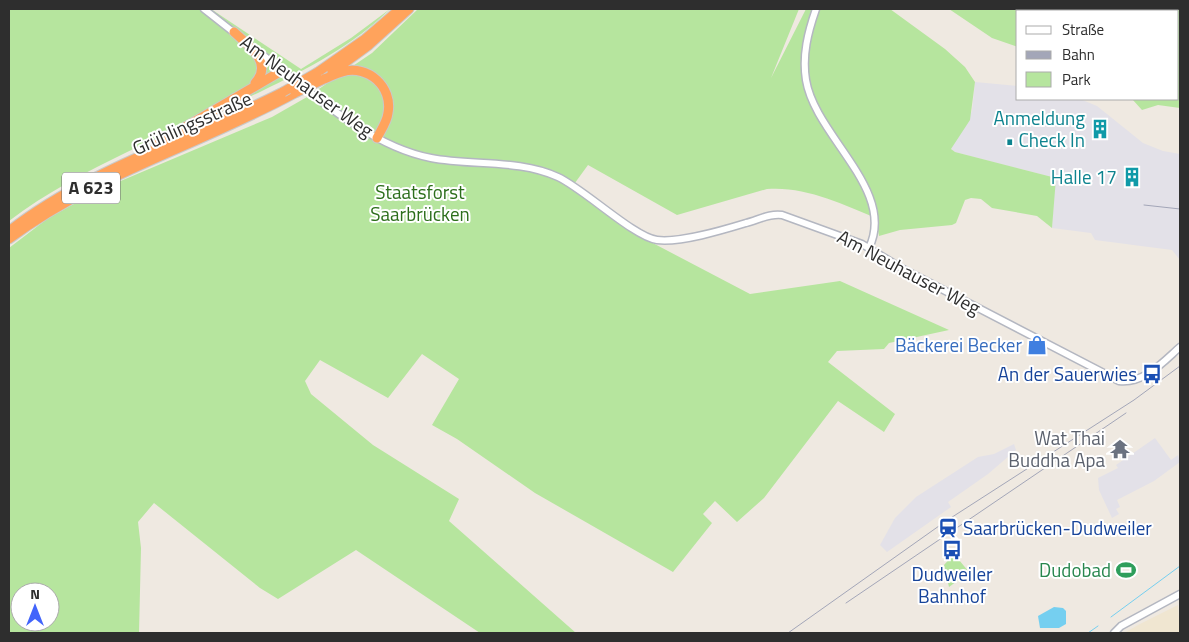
<svg xmlns="http://www.w3.org/2000/svg" width="1189" height="642" font-family="'Titillium Web',sans-serif">
<style>
.industrial{fill:#e3e1e8}
.education{fill:#f0e6d1}
.green{fill:#b6e59e;fill-rule:evenodd}
.water{fill:#75cff0}
.lines{fill:none;stroke-linecap:round;stroke-linejoin:round}
.stream{stroke:#75cff0;stroke-width:1}
.secondary-casing{stroke:#b4b7c1;stroke-width:9}
.highway-casing{stroke:#c9c9c9;stroke-width:11}
.secondary{stroke:#fff;stroke-width:6}
.highway{stroke:#ffa35c;stroke-width:9}
.rail{stroke:#a3a6b8;stroke-width:1}
.highway-bridge-casing{stroke:#c9c9c9;stroke-width:11;stroke-linecap:butt}
.highway-bridge{stroke:#ffa35c;stroke-width:9}
.labels{text-anchor:middle;stroke-width:4;stroke-linejoin:round;paint-order:stroke}
.shield{fill:#fff;stroke:#6d6d6d;stroke-width:1}
.shield-label{font-size:18px;font-weight:bold;fill:#2e2e2e}
.street-label{font-size:19px;fill:#2e2e2e;stroke:#fff}
.culture-label{font-size:19px;fill:#0d838f;stroke:#fff;text-anchor:end}
.park-label{font-size:19px;fill:#2c6e1b;stroke:#fff}
.shop-label{font-size:19px;fill:#366cbe;stroke:#fff;text-anchor:end}
.transit-label{font-size:19px;fill:#164399;stroke:#fff;text-anchor:end}
.worship-label{font-size:19px;fill:#5b616d;stroke:#fff;text-anchor:end}
.leisure-label{font-size:19px;fill:#27864d;stroke:#fff;text-anchor:end}
</style>
<rect width="100%" height="100%" fill="#efe9e1"/>
<path class="industrial" d="M975 82 1018 86V99H1080L1097 106 1143 143 1163 151 1180 154V260L1172 250 1095 240 1091 233 1052 228 1055 178 955 152 951 149 972 111Z
M1155 438 1171 460 1178 455 1180 462 1154 481 1117 500 1120 507 1116 509 1119 514 1112 518 1099 490 1098 478 1118 468 1116 465Z
M1014 444 1016 450 988 474 948 502 951 507 887 552 880 545 895 518 916 497 978 457 994 454Z"/>
<path class="education" d="M1178 605 1180 633H1124L1140 624Z"/>
<path class="green" d="M9 9H211L301 69 351 38 390 9C354 45 307 69 262 91 176 132 85 164 9 221Z
M418 9H799L771 78 806 9H890L945 49 965 67 975 82 970 120 951 149 955 152 1056 178 1052 228 1037 216 992 208 981 199 971 198 965 200 956 223 952 225 900 230 879 236 876 218C842 204 805 186 767 189L677 215 588 165 572 187 647 240 750 294 840 281 949 330 889 343 884 349 837 351 828 362 895 414 884 432 838 401 764 498 737 522 715 501 703 514 712 523 673 572 535 493 457 439 432 425 459 379 422 354 388 398 320 360 305 381 311 394 373 445 459 499 449 521 576 633H480L356 550 278 599 260 588 154 503 138 522 141 548 139 633H9V248L47 219 97 191 272 117 307 97 372 53ZM20 592H50V622H20Z
M949 9H1180V108L1158 105 1142 110 1132 99H1178V11H1018V47L992 38Z
M954 554 969 572 949 587 944 565Z"/>
<path class="water" d="M1054 607 1063 608 1066 611V624L1059 628H1040L1038 616Z"/>
<g class="lines">
<path class="stream" d="M1111 617 1180 566
M1088 633 1098 626"/>
<defs>
<path id="secondary" d="M204 9 237 35
M816 9C808 32 802 55 806 80 815 136 897 190 869 248
M255 49C306 88 367 146 431 158 472 166 519 159 558 177 584 189 634 237 657 240 680 243 723 230 746 223 758 220 770 213 782 215L862 244 903 269 1119 381C1144 384 1163 362 1180 347
M1114 633 1121 626 1180 594"/>
<path id="highway" d="M234 32C248 45 274 63 255 83
M318 72 365 39 400 9
M332 72 369 45 409 9
M324 79C330 77 336 73 342 72 368 64 393 87 388 113 387 122 381 130 377 138
M158 143 283 70
M9 231C90 168 192 138 283 92
M9 239C96 174 200 145 295 93"/>
</defs>
<use href="#secondary" class="secondary-casing"/>
<use href="#highway" class="highway-casing"/>
<use href="#secondary" class="secondary"/>
<use href="#highway" class="highway"/>
<path class="rail" d="M1144 205 1180 209
M846 603 1126 413
M788 633 946 521 1134 400 1180 366"/>
<defs>
<path id="highway-bridge" d="M283 92 318 72
M295 93 324 79"/>
</defs>
<use href="#highway-bridge" class="highway-bridge-casing"/>
<use href="#highway-bridge" class="highway-bridge"/>
</g>
<defs>
<symbol id="building-bare" viewBox="-9 -9 18 18"><path d="M-4-6H4V6H1V3H-1V6H-4ZM-2.5-4.3h1.7v1.8h-1.7ZM.8-4.3h1.7v1.8H.8ZM-2.5-1h1.7V.8h-1.7ZM.8-1h1.7V.8H.8Z" fill="#0f9aa8" stroke="#fff" stroke-width="2.5" paint-order="stroke"/></symbol>
<symbol id="shop-bare" viewBox="-9 -9 18 18"><path d="M-5-2.5h2.3a2.7 3.5 0 0 1 5.4 0H5L5.5 6h-11ZM-1.5-2.5h3a1.5 2.3 0 0 0-3 0Z" fill="#3f7fe0" stroke="#fff" stroke-width="2.5" paint-order="stroke"/></symbol>
<symbol id="bus-bare" viewBox="-9 -9 18 18"><path d="M-5-6H5V4H4V6H2V4H-2V6H-4V4H-5ZM-3.5-4V0h7V-4ZM-3.5 1.2v1.5H-2V1.2ZM2 1.2v1.5H3.5V1.2Z" fill="#1a4fb4" stroke="#fff" stroke-width="2.5" paint-order="stroke"/></symbol>
<symbol id="temple-bare" viewBox="-9 -9 18 18"><path d="M0-6L5-2H3V0L6.5 2.5H4V6H1.5V3h-3V6H-4V2.5H-6.5L-3 0V-2H-5Z" fill="#6b7280" stroke="#fff" stroke-width="2.5" paint-order="stroke"/></symbol>
<symbol id="station-bare" viewBox="-9 -9 18 18"><path d="M-3-6H3Q5-6 5-4V2Q5 4 3 4L4.5 6H3L1.5 4h-3L-3 6H-4.5L-3 4Q-5 4-5 2V-4Q-5-6-3-6ZM-3.5-4v3h7v-3ZM-3.5 1v1.5H-2V1ZM2 1v1.5H3.5V1Z" fill="#1a4fb4" stroke="#fff" stroke-width="2.5" paint-order="stroke"/></symbol>
<symbol id="stadium-bare" viewBox="-9 -9 18 18"><path d="M0-5a6.5 5 0 1 0 0 10a6.5 5 0 1 0 0-10ZM-3.5-1.8h7v3.6h-7Z" fill="#2e9e5b" stroke="#fff" stroke-width="2.5" paint-order="stroke"/></symbol>
</defs>
<g fill-rule="evenodd">
<use href="#building-bare" x="1086" y="115" width="28" height="28"/>
<use href="#building-bare" x="1118" y="163" width="28" height="28"/>
<use href="#shop-bare" x="1023" y="331" width="28" height="28"/>
<use href="#bus-bare" x="1138" y="360" width="28" height="28"/>
<use href="#temple-bare" x="1106" y="435" width="28" height="28"/>
<use href="#station-bare" x="934" y="514" width="28" height="28"/>
<use href="#bus-bare" x="938" y="536" width="28" height="28"/>
<use href="#stadium-bare" x="1112" y="556" width="28" height="28"/>
</g>
<g class="labels">
<rect class="shield" x="62" y="172.5" width="58" height="31" rx="4"/>
<g class="shield-label">
<text x="91" y="194">A 623</text>
</g>
<g class="street-label">
<text transform="translate(307 86) rotate(36)" y="7">Am Neuhauser Weg</text>
<text transform="translate(192 123) rotate(-24)" y="7">Grühlingsstraße</text>
<text transform="translate(909 272) rotate(28)" y="7">Am Neuhauser Weg</text>
</g>
<g class="culture-label">
<text x="1085" y="125">Anmeldung<tspan x="1085" dy="22">• Check In</tspan></text>
<text x="1117" y="184">Halle 17</text>
</g>
<g class="park-label">
<text x="420" y="199">Staatsforst<tspan x="420" dy="22">Saarbrücken</tspan></text>
</g>
<g class="shop-label">
<text x="1022" y="352">Bäckerei Becker</text>
</g>
<g class="transit-label">
<text x="1137" y="381">An der Sauerwies</text>
<text x="963" y="535" text-anchor="start">Saarbrücken-Dudweiler</text>
<text x="952" y="581" text-anchor="middle">Dudweiler<tspan x="952" dy="22">Bahnhof</tspan></text>
</g>
<g class="worship-label">
<text x="1105" y="445">Wat Thai<tspan x="1105" dy="22">Buddha Apa</tspan></text>
</g>
<g class="leisure-label">
<text x="1111" y="577">Dudobad</text>
</g>
</g>
<rect width="1189" height="642" fill="none" stroke="#2e2e2e" stroke-width="20"/>
<rect x="1016" y="10" width="162" height="90" fill="#ffffff" stroke="#ababab"/>
<rect x="1026" y="26" width="25" height="8" fill="#ffffff" stroke="#ababab"/>
<text x="1062" y="35" font-size="15" fill="#2e2e2e">Straße</text>
<rect x="1026" y="51" width="25" height="8" fill="#a3a6b8" stroke="#ababab"/>
<text x="1062" y="60" font-size="15" fill="#2e2e2e">Bahn</text>
<rect x="1026" y="72" width="25" height="15" fill="#b6e59e" stroke="#ababab"/>
<text x="1062" y="85" font-size="15" fill="#2e2e2e">Park</text>
<g transform="translate(35 607)"><circle r="24" fill="#ffffff" stroke="#ababab"/>
<path d="M0-4L9 19L0 12L-9 19Z" fill="#4264fb"/>
<text y="-8" font-size="14" font-weight="bold" text-anchor="middle" fill="#2e2e2e">N</text>
</g>
</svg>
